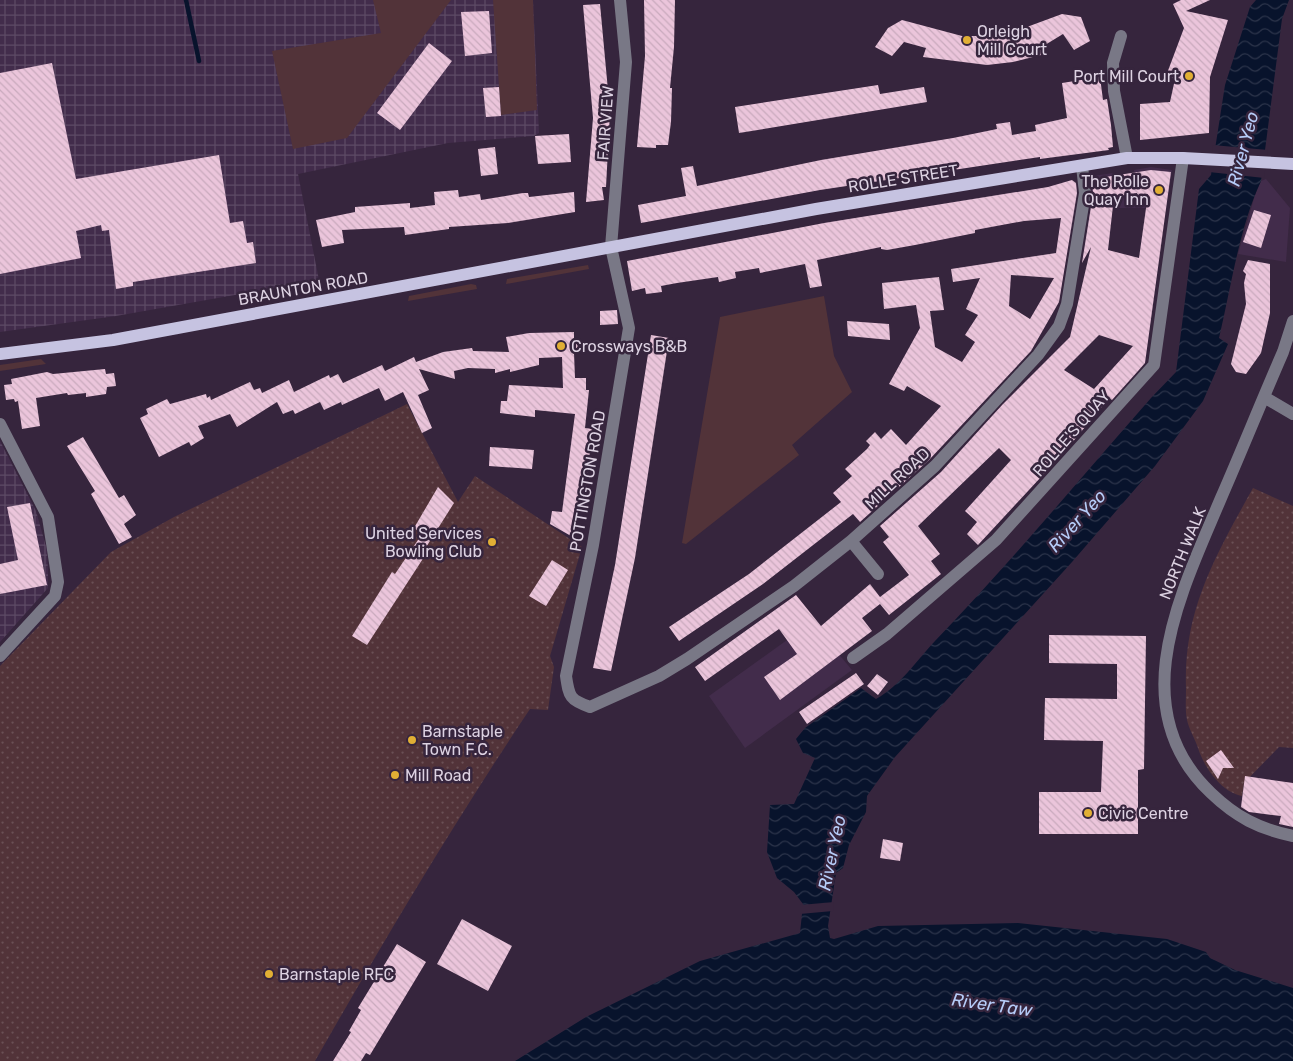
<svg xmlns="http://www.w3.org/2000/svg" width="1293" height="1061" font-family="Rubik,sans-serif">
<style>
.built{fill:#422c4b}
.industrial{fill:url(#industrial-grid)}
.green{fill:#523339}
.park{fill:url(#park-dots)}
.water{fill:url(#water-waves)}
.pier{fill:#36253d}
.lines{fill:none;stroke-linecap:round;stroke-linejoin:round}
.stream{stroke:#08132c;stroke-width:4.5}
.building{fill:url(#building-back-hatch);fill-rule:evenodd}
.minor{stroke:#797886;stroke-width:12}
.major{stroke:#c6c3e1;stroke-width:12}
.poi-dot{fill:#e1af34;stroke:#36253d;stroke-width:2}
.labels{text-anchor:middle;stroke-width:5;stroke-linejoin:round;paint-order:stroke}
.poi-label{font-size:16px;fill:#ddd2e2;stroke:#36253d;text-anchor:start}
.street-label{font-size:16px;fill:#ddd2e2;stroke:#36253d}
.water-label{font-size:18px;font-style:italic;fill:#b6ccf8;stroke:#36253d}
</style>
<defs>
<pattern id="industrial-grid" width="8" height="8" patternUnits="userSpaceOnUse" patternTransform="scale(1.25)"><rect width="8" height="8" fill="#422c4b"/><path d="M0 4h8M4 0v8" fill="none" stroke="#5d4a65"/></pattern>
<pattern id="park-dots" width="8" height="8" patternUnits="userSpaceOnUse" patternTransform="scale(1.25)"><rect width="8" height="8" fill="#523339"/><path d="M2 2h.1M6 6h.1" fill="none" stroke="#6a5055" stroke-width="1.8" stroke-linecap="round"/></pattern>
<pattern id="water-waves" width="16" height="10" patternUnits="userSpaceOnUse" patternTransform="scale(1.25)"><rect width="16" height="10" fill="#08132c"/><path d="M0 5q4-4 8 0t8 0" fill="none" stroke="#2c344a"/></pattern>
<pattern id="building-back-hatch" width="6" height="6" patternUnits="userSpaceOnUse" patternTransform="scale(1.25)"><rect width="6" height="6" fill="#ebc5db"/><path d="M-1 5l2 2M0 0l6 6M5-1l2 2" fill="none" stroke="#c9aabd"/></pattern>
</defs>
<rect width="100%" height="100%" fill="#36253d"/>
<path class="built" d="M1151 167 1172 170 1166 211 1146 208H1088L1093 176 1113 173 1116 198 1138 196 1134 170Z
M1266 179 1290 208 1286 262 1238 254 1255 195 1261 181Z
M812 622 852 670 745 748 709 696Z"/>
<path class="industrial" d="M0 0H533L539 133 534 136 448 143 298 174 319 280 116 316 0 332Z
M0 441 36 511 47 550 48 575V588L0 642Z"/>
<path class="green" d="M373 0H451L347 138 293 149 272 51 381 33Z
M493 0H533L537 110 501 115Z
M588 265 589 269 506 284 507 279Z
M471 284 476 285 477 289 408 301 409 296Z
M824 296 834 356 852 392 792 445 799 455 686 544 682 543 720 317Z
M41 359 46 364 0 371V365Z"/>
<path class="park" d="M407 404 458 502 475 476 582 547 550 656 554 667 548 710 530 709C453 824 383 942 315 1061H0V666L111 552 174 517Z
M1253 488 1293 506V748L1279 747 1244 783 1242 796C1221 792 1204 767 1198 748 1195 739 1189 729 1187 720 1185 710 1186 699 1186 689 1183 610 1216 555 1253 488Z"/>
<path class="water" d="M1256 0H1289L1282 19 1261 181C1239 228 1231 288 1219 338L1228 344 1203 401 1155 466 1072 562 895 757 867 796 866 812 849 845 843 868 836 873 828 926 830 938 834 939 878 926 1018 923 1167 939 1206 952 1210 958 1235 970 1293 988V1061H515L586 1017 700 961 800 933 803 904 794 892 777 878 767 852 770 805 794 804 815 758 803 753 796 739 805 728 861 688 876 699C900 686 916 661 935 641 1010 563 1079 480 1151 398L1176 372 1199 189 1211 175 1225 85 1250 7Z"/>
<path class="pier" d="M1213 145 1268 150 1264 178 1209 172Z
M834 902 833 911 800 914V905Z"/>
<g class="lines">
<path class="stream" d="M186 0 199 61"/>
</g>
<path class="building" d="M644 0H675L674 47 670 88H672L671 122 668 145H656V148L637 147 645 56Z
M1181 0H1210L1186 11 1228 20 1210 77 1209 133 1140 140V104L1170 102 1175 79 1166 76 1184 28 1173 4Z
M600 4 610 112 606 187H602L604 200 586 202 593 118 583 5Z
M489 11 492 53 465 56 461 12Z
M1062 14 1081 17 1090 41 1074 50 1063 34 1045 45V54L1013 62 987 65 923 57 926 48 904 42 892 56 875 47 888 28 902 20 962 36H991L1016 31Z
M429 43 452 61 400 130 377 113Z
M52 63 76 179 219 155 230 223 243 221 247 243 253 242 256 263 133 282V286L116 289 109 230 102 231 101 225 76 231 81 258 0 274V73Z
M1100 77 1103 100 1107 99 1111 125 1113 147 1108 148 1109 150 1040 159V157L820 190 641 223 638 205 686 196 681 168 693 166 697 186 821 160 953 138 997 129 996 124 1010 122 1012 135 1036 131 1035 125 1067 118 1062 83Z
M878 85 880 94 924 87 927 102 739 133 735 107Z
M499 87 501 116 486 117 483 88Z
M569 134 571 162 538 164 535 136Z
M495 147 498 174 481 176 478 149Z
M1151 170 1171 172 1145 363 1138 371 1112 400 1109 398 1066 450 978 545 967 534 977 522 965 511 1011 460 999 448 918 526 940 554 931 561 941 574 889 615 880 604 862 618 872 631 780 700 764 677 797 654 779 629 705 681 695 667 796 595 821 626 870 584 880 597 909 575 883 542 889 537 880 526 941 472 1003 404 1070 337 1091 247 1082 263 1093 194 1092 179ZM1137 193 1138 196 1148 194 1139 258 1108 250 1114 197ZM1099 335 1133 346 1094 389 1064 370Z
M1072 180 1076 183 1077 193 1059 302 1031 351 929 460 860 522 853 514 763 584 679 641 669 627 749 574 841 502 833 493 852 476 845 469 867 449 870 445 866 441 875 432 881 439 891 429 906 445 941 406 907 386 904 391 889 384 920 328 916 305 884 309 882 283 939 277 944 310 930 311 935 347 962 362 975 342 965 335 978 315 966 309 980 278 953 282 951 269 1056 253 1061 218 1024 221 975 230V233L915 245 887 250 881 249V247L817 260 822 286 810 288 805 264 760 273 759 268 735 272 736 278 719 282 718 277 677 283 661 286 662 292 646 294 645 288 632 291 627 261 824 223 1048 187ZM1011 275 1054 278 1030 319 1009 306Z
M458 190 459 197 480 194 481 200 523 193H528L529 197 574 192 575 212 508 223 449 227V229L405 235 404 227 342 230 344 243 322 247 316 220 355 212V207L410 203V208L435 205 434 192Z
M1254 210 1271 215 1261 248 1243 242Z
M1248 260 1270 264V313L1261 353 1246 374 1236 372 1231 364 1246 304 1244 283 1246 274 1243 271Z
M617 310 618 324 600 325V311Z
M847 321 889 324 890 340 848 336Z
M574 332V338H578V353H574L575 378H586V390H589L585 428 593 429 582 511 577 510V524L571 536 550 524 552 511 562 512 575 414 535 410V417L500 413 501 401H507L509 385 563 388 562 357 539 358V365L510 372V369L495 373V369L468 368 454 371 455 379 419 369 429 390 418 395 432 428 422 433 403 392 385 401 379 388 342 405 341 402 324 410 320 402 295 414 293 410 283 414 277 402 237 427 230 414 198 426 204 438 191 446 189 442 159 457 140 418 148 414 146 409 167 399 170 404 206 394 207 398 210 396 211 400 250 382 254 390 260 388 262 393 289 380 294 392 329 375 330 378 338 374 343 383 382 365 385 371 414 357 416 362 443 352 472 348 473 351 509 352 506 337 529 333Z
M651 335 669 338 635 558 611 671 593 668 615 565Z
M105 369 106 374 114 373 116 386 107 387 106 394 86 397V393L68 395 67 393 36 398 40 426 22 429 18 401 15 402 14 399 6 400 4 385 12 384 11 379 47 372 53 374Z
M83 437 119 498 124 495 136 515 124 524 132 537 119 544 91 494 95 491 67 446Z
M490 447 534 450 532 469 489 466Z
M438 487 454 503 423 552 426 554 367 645 352 636 392 572 395 574 422 534 414 528Z
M30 503 47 585 0 594V564L18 560 7 507Z
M552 560 568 570 546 606 529 596Z
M1049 635 1146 636 1144 769 1138 770V834H1039V792H1101L1103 741 1044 740 1045 698 1117 699V664L1049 663Z
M856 673 864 684 807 724 799 712Z
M877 674 888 682 878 695 867 686Z
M1221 750 1234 768H1223L1218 779 1206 761Z
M1245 776 1293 783V827L1279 824 1281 816 1249 812 1241 807Z
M883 839 903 843 900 861 880 858Z
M462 919 512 946 488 991 437 964Z
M397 944 426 962 370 1055 366 1053 361 1061H333L351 1032 349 1031 361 1010 358 1008Z"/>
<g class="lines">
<path class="minor" d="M620 0 626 62 611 247 629 328 593 545 566 676C569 697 570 700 590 707L659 676 687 659 794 586 851 541 935 466 1038 355 1059 326 1067 304 1085 193 1082 166
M1121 36 1113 63 1114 91 1127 158
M1293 321 1283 352C1262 400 1242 450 1221 498 1182 591 1121 708 1211 793 1236 817 1259 829 1293 836
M1264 397 1293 414
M0 424 48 517 58 582 55 596 0 656
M851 541 878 574
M853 658 887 634 996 540 1154 365 1183 158"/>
<path class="major" d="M0 354 113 340 816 209 1127 158H1183L1293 164"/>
</g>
<g class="poi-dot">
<circle cx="967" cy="40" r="5"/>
<circle cx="1189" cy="76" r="5"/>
<circle cx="1159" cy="190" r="5"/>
<circle cx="561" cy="346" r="5"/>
<circle cx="492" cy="542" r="5"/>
<circle cx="412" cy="740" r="5"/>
<circle cx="395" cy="775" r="5"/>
<circle cx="1088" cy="813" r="5"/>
<circle cx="269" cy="974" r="5"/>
</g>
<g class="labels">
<g class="poi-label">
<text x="977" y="37">Orleigh<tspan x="977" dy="18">Mill Court</tspan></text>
<text x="1179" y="82" text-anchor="end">Port Mill Court</text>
<text x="1149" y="187" text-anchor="end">The Rolle<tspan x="1149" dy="18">Quay Inn</tspan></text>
<text x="571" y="352">Crossways B&amp;B</text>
<text x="482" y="539" text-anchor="end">United Services<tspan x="482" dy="18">Bowling Club</tspan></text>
<text x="422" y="737">Barnstaple<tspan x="422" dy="18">Town F.C.</tspan></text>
<text x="405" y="781">Mill Road</text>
<text x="1098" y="819">Civic Centre</text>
<text x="279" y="980">Barnstaple RFC</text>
</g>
<g class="street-label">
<text transform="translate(605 123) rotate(-86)" y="6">FAIR VIEW</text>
<text transform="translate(903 178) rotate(-9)" y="6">ROLLE STREET</text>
<text transform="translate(303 288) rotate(-10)" y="6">BRAUNTON ROAD</text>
<text transform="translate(1071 433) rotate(-49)" y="6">ROLLE'S QUAY</text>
<text transform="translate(897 478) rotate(-43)" y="6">MILL ROAD</text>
<text transform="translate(587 481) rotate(-80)" y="6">POTTINGTON ROAD</text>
<text transform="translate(1182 553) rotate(-68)" y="6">NORTH WALK</text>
</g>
<g class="water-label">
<text transform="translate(1243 149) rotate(-75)" y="6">River Yeo</text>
<text transform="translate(1077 521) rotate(-48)" y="6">River Yeo</text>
<text transform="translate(832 853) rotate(-78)" y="6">River Yeo</text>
<text transform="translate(992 1005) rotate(8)" y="6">River Taw</text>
</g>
</g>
</svg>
